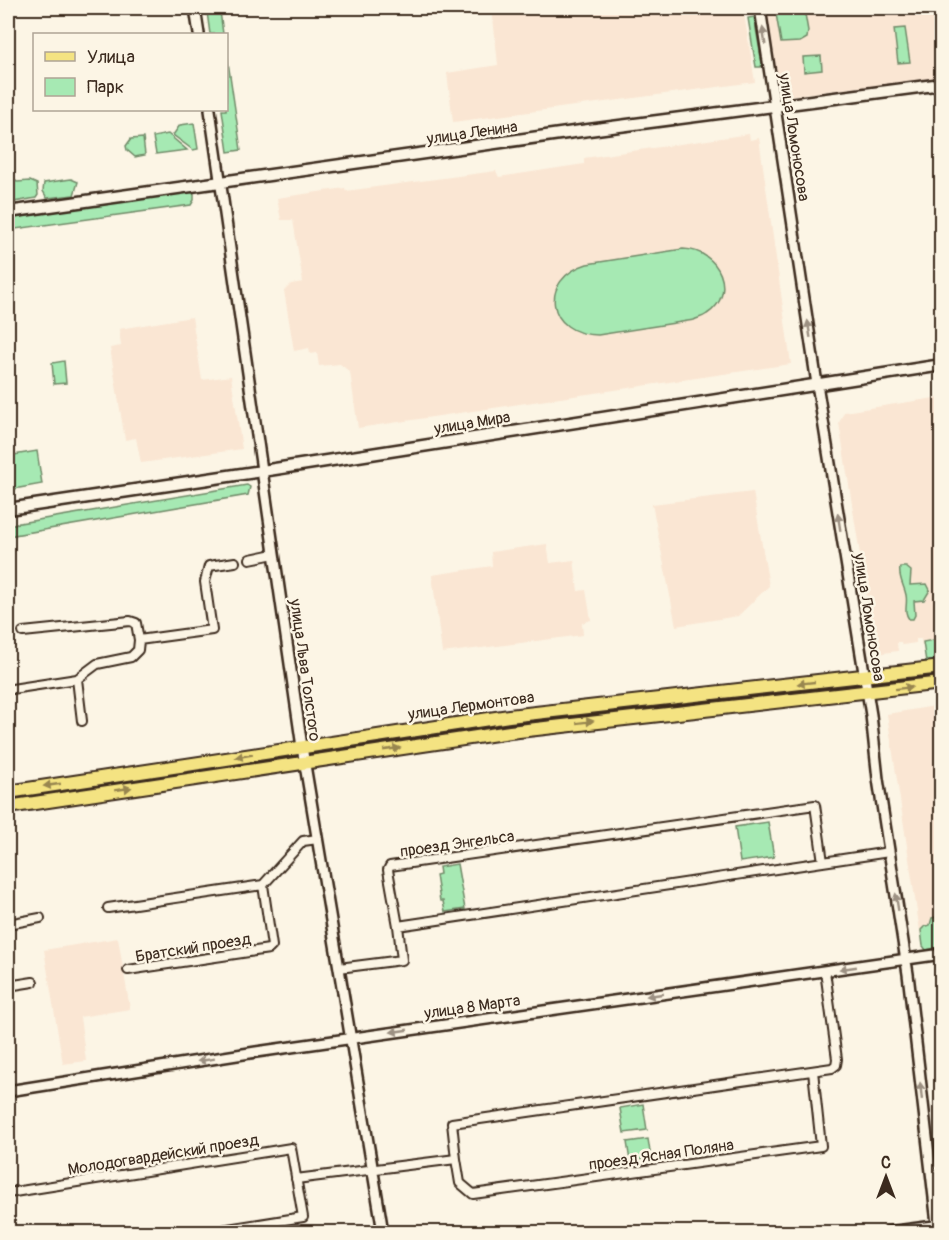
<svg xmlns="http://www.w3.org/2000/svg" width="949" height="1240" font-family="Pangolin,sans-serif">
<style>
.built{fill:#fae6d3}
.green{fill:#a6e9b3;stroke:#708a68;stroke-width:1.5}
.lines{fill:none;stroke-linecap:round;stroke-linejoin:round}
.minor-casing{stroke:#3b2a1e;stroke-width:12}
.tertiary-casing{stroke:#3b2a1e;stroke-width:14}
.secondary-casing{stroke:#3b2a1e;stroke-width:15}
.primary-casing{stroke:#3b2a1e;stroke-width:16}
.minor{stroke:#fcf5e5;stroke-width:8}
.tertiary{stroke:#fcf5e5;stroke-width:9}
.secondary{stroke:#fcf5e5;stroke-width:10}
.primary{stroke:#f4e382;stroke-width:12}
.oneway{fill:#9c9082}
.oneway2{fill:#988650}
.labels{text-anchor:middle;stroke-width:5;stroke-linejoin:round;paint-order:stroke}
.street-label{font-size:16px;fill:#3b2a1e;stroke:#fcf5e5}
</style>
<rect width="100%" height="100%" fill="#fcf5e5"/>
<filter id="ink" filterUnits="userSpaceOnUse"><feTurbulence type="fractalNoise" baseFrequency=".0167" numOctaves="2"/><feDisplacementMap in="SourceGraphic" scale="12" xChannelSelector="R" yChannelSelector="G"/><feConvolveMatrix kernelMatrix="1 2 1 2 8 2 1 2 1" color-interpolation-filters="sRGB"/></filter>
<g filter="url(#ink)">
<path class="built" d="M492 8H743L755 82 453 122 447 73 498 65Z
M761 8H941V78L778 97Z
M749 134 750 140 759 138 791 364 358 428 350 372 340 364 319 366 317 353 310 354 309 348 294 351 284 291 291 284 303 282 293 220H281L277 198 345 188 346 191 496 171 499 177 584 164V158Z
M192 317 202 380 231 376 242 449 141 463 136 438 125 440 110 348 121 346 119 329Z
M941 397V643L922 646 921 639H916V643L902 645 901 642H897L898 651 876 654 839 423 844 412Z
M753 492 769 586 738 616 676 626 652 504Z
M547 544 550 563 574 560 578 591 586 590 591 620 582 623 583 635 442 653 432 575 492 566 491 552Z
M941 705V935L921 938 887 714Z
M118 938 130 1009 80 1017 86 1061 63 1064 44 950Z"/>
<path class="green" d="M775 8H804L808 31 807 38 800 42 781 43Z
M220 11 223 34H210L207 12Z
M754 17 762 63 761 67H756L748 18Z
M905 28 910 62 898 63 894 29Z
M227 55 241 150 228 152 222 110H226Z
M821 56 822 70 804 72 803 57Z
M194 123 198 149 193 150 173 135 180 125Z
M168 134 187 150 156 154 153 137Z
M143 138 145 155 135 157 127 150 126 146 131 139Z
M14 179 17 182 30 181 37 184 38 195 36 198 8 203V180Z
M71 179 78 182 74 195 47 198 43 191 44 183Z
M183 191H189L194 194V200L191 205 8 230V219Z
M683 249C720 250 738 294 707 314 703 317 698 318 694 320L598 335C546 335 538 279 587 264Z
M64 361 66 383 54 384 52 363Z
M37 451 42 484 8 490V456Z
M247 485 250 487 248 495 8 536V525Z
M900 567H906L911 571 910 585 927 584 930 590 924 600 914 601 915 615 913 619H909C903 611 908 605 906 595 904 585 898 578 900 567Z
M939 621H941V655L935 654V659L931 664 926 662 923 642 939 639Z
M850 684V688L510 726 312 756 311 753 509 721 621 707Z
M294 754 295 759 8 802V797Z
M768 822 774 857 740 862 735 827Z
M457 864 465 909 445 912 443 901H440L436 875 440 874 439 867Z
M941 916V947L926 950 923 946 921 930 924 927 930 925 932 918Z
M643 1104 647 1130 624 1133 620 1108Z
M648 1139 651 1158 630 1161 627 1142Z"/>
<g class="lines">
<defs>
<path id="minor" d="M250 559 274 554
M23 632 130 621 136 623 139 640 212 630 205 582 209 566 235 562
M77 679 82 721
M12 689 77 679 97 664 131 657 138 650 139 640
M823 862 815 805 390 866 388 870 398 926 889 852
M263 885 303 841 318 839
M108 908 263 885 272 946 269 949 128 970
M8 924 40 918
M339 968 402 960 398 926
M8 986 33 982
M456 1159 460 1183 473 1194 821 1146 813 1071
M296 1179 456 1159 452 1123 832 1068 836 1065 837 1059 825 971
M8 1193 291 1148 303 1217 209 1232"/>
<path id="tertiary" d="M195 8 199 34
M760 8 817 384 871 715 878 779 908 974 938 1232
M210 110 302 747 383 1232
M8 1091 256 1052 942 954
M888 1232 942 1225"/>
<path id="secondary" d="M8 212 581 131 942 84
M8 509 262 471 942 365"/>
<path id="primary" d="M8 792 509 716 942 667
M8 807 510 732 942 683"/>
</defs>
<use href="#minor" class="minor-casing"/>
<use href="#tertiary" class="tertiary-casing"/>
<use href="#secondary" class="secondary-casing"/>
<use href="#primary" class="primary-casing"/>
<use href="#minor" class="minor"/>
<use href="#tertiary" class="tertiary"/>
<use href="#secondary" class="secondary"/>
<use href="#primary" class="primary"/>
</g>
<defs><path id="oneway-solid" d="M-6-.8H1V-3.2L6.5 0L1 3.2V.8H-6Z" transform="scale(1.5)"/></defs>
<g class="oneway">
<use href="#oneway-solid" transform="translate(764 36) rotate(-99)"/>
<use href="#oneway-solid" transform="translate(809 329) rotate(-99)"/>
<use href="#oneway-solid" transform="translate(839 522) rotate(-99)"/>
<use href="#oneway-solid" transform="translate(897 902) rotate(-99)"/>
<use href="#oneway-solid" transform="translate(848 968) rotate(172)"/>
<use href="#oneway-solid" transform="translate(655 995) rotate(172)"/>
<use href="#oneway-solid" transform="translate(399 1031) rotate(172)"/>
<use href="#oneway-solid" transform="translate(206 1060) rotate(171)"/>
<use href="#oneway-solid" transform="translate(921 1091) rotate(-96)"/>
</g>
<g class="oneway2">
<use href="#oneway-solid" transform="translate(806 683) rotate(174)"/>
<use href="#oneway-solid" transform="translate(904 688) rotate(-7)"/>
<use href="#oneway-solid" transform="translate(585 722) rotate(-7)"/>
<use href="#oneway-solid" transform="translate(392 749) rotate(-8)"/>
<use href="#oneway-solid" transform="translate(244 756) rotate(171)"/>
<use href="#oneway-solid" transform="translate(52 785) rotate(172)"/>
<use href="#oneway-solid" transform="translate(123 789) rotate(-9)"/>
</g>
</g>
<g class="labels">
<g class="street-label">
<text transform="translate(472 132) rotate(-8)" y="6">улица Ленина</text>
<text transform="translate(795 137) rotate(81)" y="6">улица Ломоносова</text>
<text transform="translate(472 422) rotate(-9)" y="6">улица Мира</text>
<text transform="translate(870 617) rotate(81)" y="6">улица Ломоносова</text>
<text transform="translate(306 670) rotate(82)" y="6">улица Льва Толстого</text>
<text transform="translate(471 705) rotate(-8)" y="6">улица Лермонтова</text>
<text transform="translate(457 843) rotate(-8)" y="6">проезд Энгельса</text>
<text transform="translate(193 947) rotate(-9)" y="6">Братский проезд</text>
<text transform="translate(472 1006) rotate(-8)" y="6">улица 8 Марта</text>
<text transform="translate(163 1154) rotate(-9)" y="6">Молодогвардейский проезд</text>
<text transform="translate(661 1154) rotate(-8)" y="6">проезд Ясная Поляна</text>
</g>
</g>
<rect width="949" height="1240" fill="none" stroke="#fcf5e5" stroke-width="30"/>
<rect x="15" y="15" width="919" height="1210" fill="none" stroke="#3b2a1e" stroke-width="2" filter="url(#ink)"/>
<rect x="33" y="33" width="195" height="78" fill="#fcf5e5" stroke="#afa495" stroke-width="1.5"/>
<rect x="45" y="52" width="30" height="9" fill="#f4e382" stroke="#afa495" stroke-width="1.5"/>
<text x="87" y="63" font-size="18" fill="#3b2a1e">Улица</text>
<rect x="45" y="78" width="30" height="18" fill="#a6e9b3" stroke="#afa495" stroke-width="1.5"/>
<text x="87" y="93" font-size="18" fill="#3b2a1e">Парк</text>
<g transform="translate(886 1177)" stroke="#fcf5e5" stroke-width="4.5" paint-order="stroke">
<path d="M0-4.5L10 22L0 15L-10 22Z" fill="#3b2a1e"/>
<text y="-9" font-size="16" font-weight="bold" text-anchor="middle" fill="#3b2a1e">С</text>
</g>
</svg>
